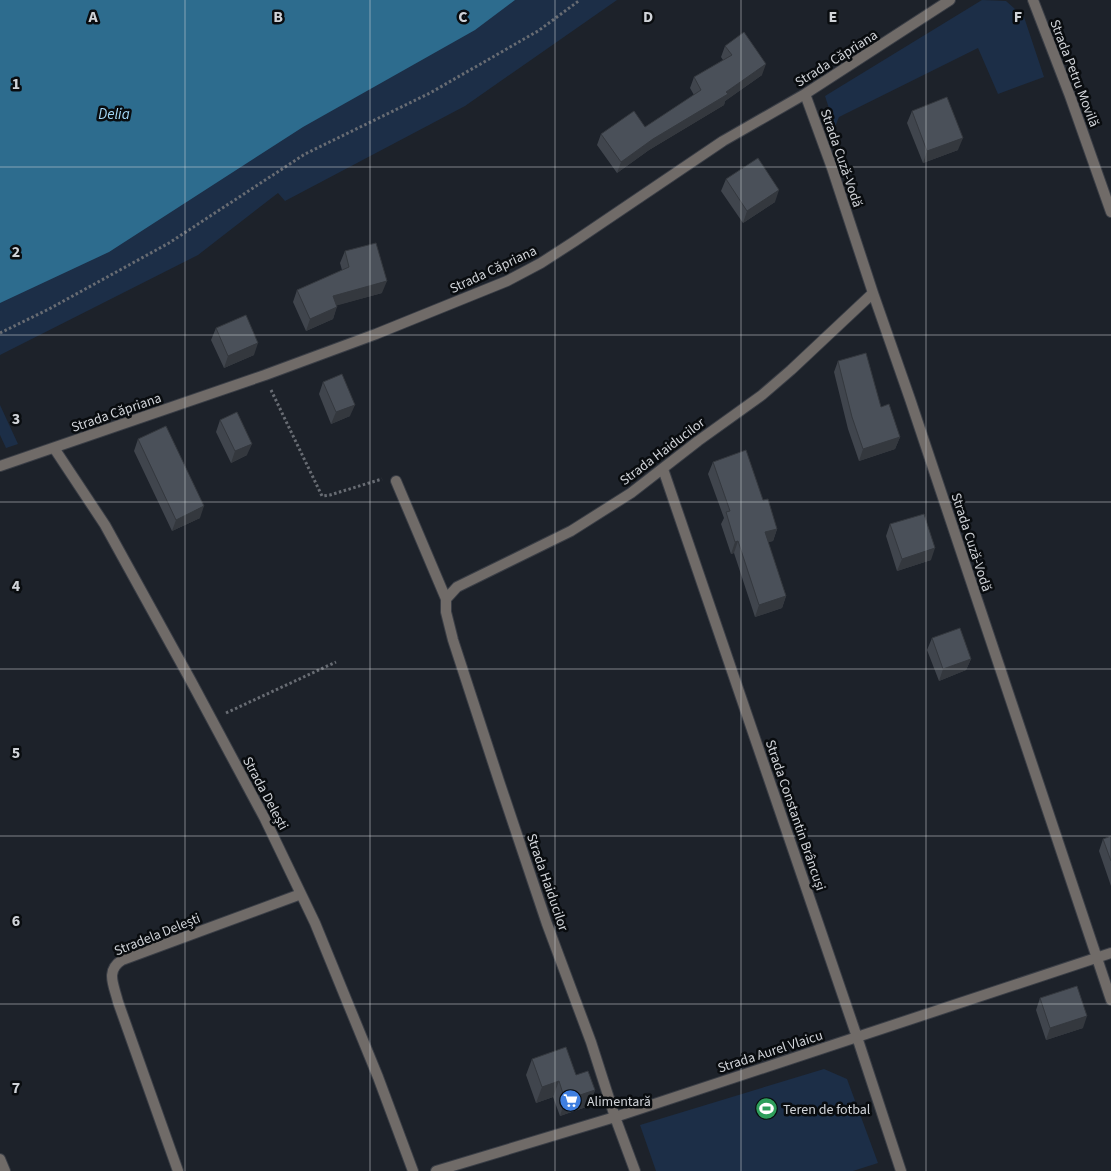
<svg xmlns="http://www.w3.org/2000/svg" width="1111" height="1171" font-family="'Source Sans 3',sans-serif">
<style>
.green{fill:#1c2e47}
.water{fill:#2d6c8e}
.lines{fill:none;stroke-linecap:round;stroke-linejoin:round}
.minor-casing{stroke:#3a3e46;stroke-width:12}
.path{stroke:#686c73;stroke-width:3;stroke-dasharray:2.5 2.5;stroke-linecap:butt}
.minor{stroke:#706b68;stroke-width:10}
.wall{fill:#40454d}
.shaded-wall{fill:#34383e}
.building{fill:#4a5059;stroke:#34383e}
.grid{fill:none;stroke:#d0d3d8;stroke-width:1;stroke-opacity:0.55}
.labels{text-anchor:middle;stroke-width:5;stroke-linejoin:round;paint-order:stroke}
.street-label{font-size:14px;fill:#d0d3d8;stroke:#090c0f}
.poi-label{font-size:14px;fill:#d0d3d8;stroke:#090c0f;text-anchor:start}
.water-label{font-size:15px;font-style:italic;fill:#a4d7f6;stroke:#090c0f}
.grid-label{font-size:16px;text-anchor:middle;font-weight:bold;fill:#d0d3d8;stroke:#090c0f;stroke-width:5;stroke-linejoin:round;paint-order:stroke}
</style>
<rect width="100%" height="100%" fill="#1d222a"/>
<path class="green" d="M450 0H617L465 106 285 201 278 193 198 255 0 355V257Z
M982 0 1006 1 1024 17 1044 77 998 94 978 48 839 117 835 127 825 96Z
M0 405 18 444 6 448 0 435Z
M824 1069 847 1079 878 1163 853 1171H656L640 1125Z"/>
<path class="water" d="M0 0H515L475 30 303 127 109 252 0 303Z"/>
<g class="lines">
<defs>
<path id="minor" d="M1033 0 1070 96 1111 212
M805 94 832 168 873 293 910 399 1111 1000
M54 448 105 525 191 681 265 819 315 923 378 1077 413 1171
M0 466 265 375 376 334 507 281 541 263 575 241 723 141 805 94 950 0
M663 469 857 1037 901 1171
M396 481 446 599V612L453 640 499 781 547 924 591 1042 615 1117 635 1171
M446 599 457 587 571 531 631 493 698 441 762 395 791 370 873 293
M0 1159 5 1171
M178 1171 118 1002C114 985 105 971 122 960L301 894
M436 1171 615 1117 1111 953"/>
</defs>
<use href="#minor" class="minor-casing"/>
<path class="path" d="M0 333 49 309 169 243 305 154 430 93 538 31 580 0
M271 390 322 496 330 495 382 479
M226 713 336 662"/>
<use href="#minor" class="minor"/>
</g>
<path class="wall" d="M725 46 762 75 725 101 724 105 649 150 617 173 597 145 601 134 645 127 694 95 690 88 694 77 723 60 721 57Z
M912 111 958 150 923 163 907 123Z
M726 179 775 202 743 223 721 191Z
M345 251 382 293 337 305 333 319 306 331 293 302 297 290 342 270 340 263Z
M216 328 254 355 224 368 211 340Z
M838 361 881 407 900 437 895 449 859 461 848 429 834 372Z
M323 382 350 416 331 424 319 394Z
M220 420 247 455 231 463 216 432Z
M138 439 200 518 172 531 134 451Z
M713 462 763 500 777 529 773 541 768 542 786 596 782 608 755 617 734 553 731 554 721 524 724 518 708 474Z
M890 524 931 560 897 571 886 536Z
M932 638 971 659 966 670 939 681 927 650Z
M1111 836V886L1099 851 1103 839Z
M1040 998 1083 1028 1046 1040 1036 1010Z
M532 1059 576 1075 595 1090 589 1106 560 1116 553 1097 536 1103 526 1075Z"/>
<path class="shaded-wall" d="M766 64 762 75 725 101 724 105 649 150 617 173 621 162 653 139 726 92Z
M963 138 958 150 923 163 927 151Z
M779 190 775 202 743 223 747 211Z
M387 281 382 293 328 308 333 296Z
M337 307 333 319 306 331 310 319Z
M258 343 254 355 224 368 228 356Z
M355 405 350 416 331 424 336 412Z
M900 437 895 449 859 461 863 449Z
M252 444 247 455 231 463 235 451Z
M204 506 200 518 172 531 176 520Z
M777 529 773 541 761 544 765 532Z
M738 541 734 553 731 554 735 542Z
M935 548 931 560 897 571 902 559Z
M786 596 782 608 755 617 759 605Z
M971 659 966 670 939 681 943 669Z
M1087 1016 1083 1028 1046 1040 1050 1028Z
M559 1081 553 1097 536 1103 542 1087Z
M595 1090 589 1106 560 1116 565 1100Z"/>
<path class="building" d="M744 32 766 64 726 92 728 94 653 139 621 162 601 134 634 111 645 127 701 90 694 77 732 55 725 46Z
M947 97 963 138 927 151 912 111Z
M758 158 779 190 747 211 726 179Z
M376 243 387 281 333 296 337 307 310 319 297 290 349 267 345 251Z
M246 315 258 343 228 356 216 328Z
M866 353 881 407 889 404 900 437 863 449 852 417 838 361Z
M342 374 355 405 336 412 323 382Z
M237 412 252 444 235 451 220 420Z
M166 426 204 506 176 520 138 439Z
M746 450 763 500 768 499 777 529 765 532 786 596 759 605 738 541 735 542 726 512 730 511 713 462Z
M924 514 935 548 902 559 890 524Z
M960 628 971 659 943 669 932 638Z
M1111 836V861L1103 839Z
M1077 986 1087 1016 1050 1028 1040 998Z
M566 1047 576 1075 588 1071 595 1090 565 1100 559 1081 542 1087 532 1059Z"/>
<path class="grid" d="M185 0V1171M370 0V1171M555 0V1171M741 0V1171M926 0V1171M0 167H1111M0 335H1111M0 502H1111M0 669H1111M0 836H1111M0 1004H1111"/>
<defs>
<symbol id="supermarket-disc" viewBox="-11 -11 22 22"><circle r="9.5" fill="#3f7fe0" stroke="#090c0f"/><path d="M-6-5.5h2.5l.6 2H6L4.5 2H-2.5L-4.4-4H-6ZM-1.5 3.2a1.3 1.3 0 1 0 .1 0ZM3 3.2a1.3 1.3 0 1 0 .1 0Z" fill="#fff"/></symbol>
<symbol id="stadium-disc" viewBox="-11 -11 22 22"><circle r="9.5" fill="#2e9e5b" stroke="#090c0f"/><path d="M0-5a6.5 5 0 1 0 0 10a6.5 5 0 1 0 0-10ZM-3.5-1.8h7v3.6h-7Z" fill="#fff"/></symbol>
</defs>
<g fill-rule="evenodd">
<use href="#supermarket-disc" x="558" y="1088" width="25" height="25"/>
<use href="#stadium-disc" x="754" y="1096" width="25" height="25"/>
</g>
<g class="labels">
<g class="street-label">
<text transform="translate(836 58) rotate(-32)" y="5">Strada Căpriana</text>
<text transform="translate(1075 73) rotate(69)" y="5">Strada Petru Movilă</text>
<text transform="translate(842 158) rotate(71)" y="5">Strada Cuză-Vodă</text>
<text transform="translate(493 269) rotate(-25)" y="5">Strada Căpriana</text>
<text transform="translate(116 412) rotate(-19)" y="5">Strada Căpriana</text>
<text transform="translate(662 451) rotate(-37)" y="5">Strada Haiducilor</text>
<text transform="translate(972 542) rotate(72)" y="5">Strada Cuză-Vodă</text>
<text transform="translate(266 793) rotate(62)" y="5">Strada Delești</text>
<text transform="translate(796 815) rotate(71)" y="5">Strada Constantin Brâncuşi</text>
<text transform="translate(548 882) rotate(71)" y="5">Strada Haiducilor</text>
<text transform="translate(157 934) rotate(-22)" y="5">Stradela Delești</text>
<text transform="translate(770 1051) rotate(-18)" y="5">Strada Aurel Vlaicu</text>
</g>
<g class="poi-label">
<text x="587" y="1106">Alimentară</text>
<text x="783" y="1114">Teren de fotbal</text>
</g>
<g class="water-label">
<text x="114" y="119">Delia</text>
</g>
</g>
<g class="grid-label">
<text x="93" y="22">A</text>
<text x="278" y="22">B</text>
<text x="463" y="22">C</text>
<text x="648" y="22">D</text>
<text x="833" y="22">E</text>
<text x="1018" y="22">F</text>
<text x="16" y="89">1</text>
<text x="16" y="257">2</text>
<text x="16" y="424">3</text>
<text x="16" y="591">4</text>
<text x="16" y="758">5</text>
<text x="16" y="926">6</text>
<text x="16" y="1093">7</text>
</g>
</svg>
